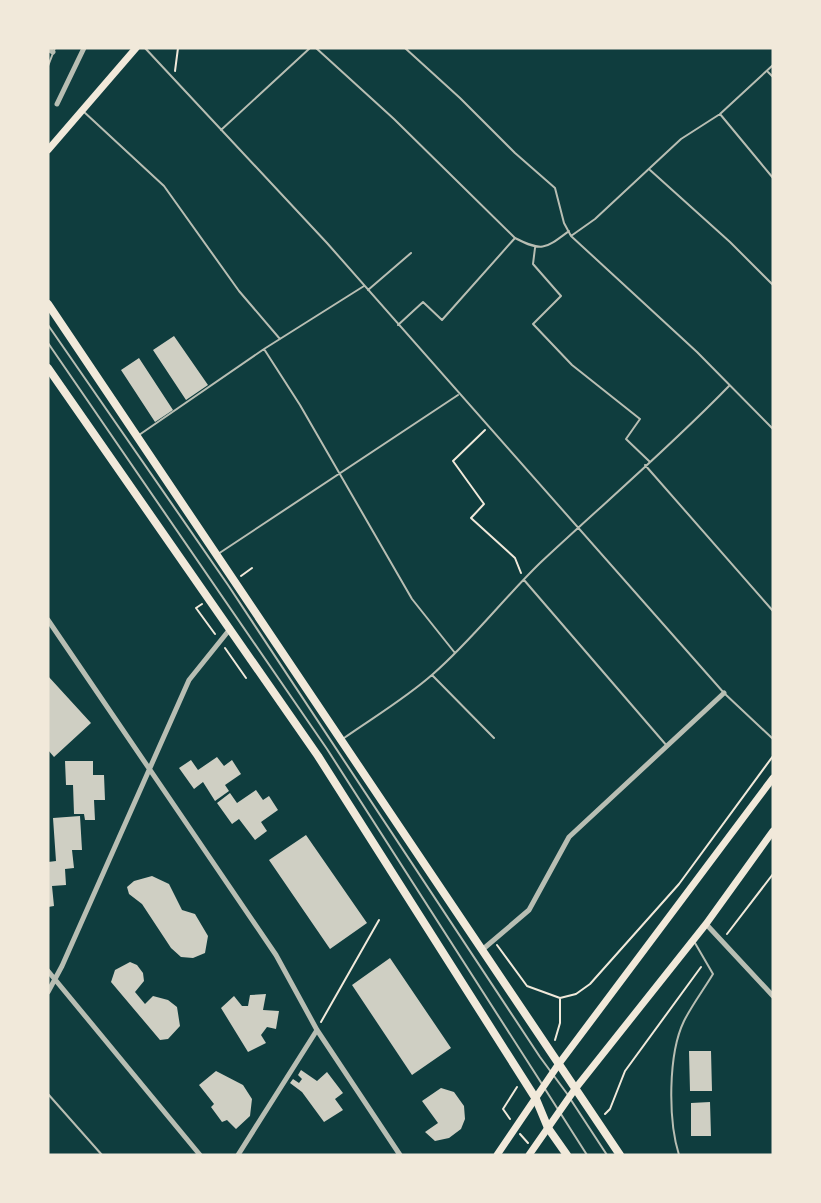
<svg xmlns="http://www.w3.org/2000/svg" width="821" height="1203" font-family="Mulish,sans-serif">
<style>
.building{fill:#cfcfc3}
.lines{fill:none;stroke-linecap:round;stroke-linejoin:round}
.path{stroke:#f1e9da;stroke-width:2}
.service{stroke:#b8beb3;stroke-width:2}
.minor{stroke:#b8beb3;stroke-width:5}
.secondary{stroke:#f1e9da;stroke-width:7}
.primary{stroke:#f1e9da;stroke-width:8}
</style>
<rect width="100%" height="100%" fill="#0f3d3e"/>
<path class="building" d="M174 336 208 385 186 400 153 350Z
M139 358 173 410 155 422 121 370Z
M48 676 91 723 54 757 48 750Z
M217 757 224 766 232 760 241 774 225 785 229 791 215 801 203 782 194 789 179 768 191 760 198 770Z
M65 761H93V775H104L105 800H94L95 820H85L84 814H74L73 785H66Z
M256 790 263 800 269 796 278 810 261 822 267 831 255 840 239 819 232 824 217 803 230 793 237 803Z
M80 816 82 850H72L74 868 65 869 66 885 52 886 54 906 48 907V862L56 861 53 818Z
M306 835 367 923 330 949 269 860Z
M152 876 169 884 182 910 195 914 208 936 205 953 193 958 181 957 171 948 142 904 129 894 127 887 134 881Z
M390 958 451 1048 412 1075 352 985Z
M130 962 137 965 143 973 144 981 135 992 145 1004 153 996 168 1000 177 1007 180 1026 168 1039 160 1040 111 982 115 970Z
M266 994 263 1010 279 1011 276 1029 267 1027 261 1035 266 1043 248 1052 221 1008 234 996 242 1006H248L250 995Z
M689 1051H711L712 1091H690Z
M301 1070 317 1081 327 1072 343 1093 335 1099 343 1110 324 1122 302 1092 290 1083 293 1079 299 1083 302 1079 298 1075Z
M216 1071 243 1085 252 1099 250 1116 236 1129 227 1120 222 1122 211 1107 214 1104 199 1085Z
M441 1088 454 1092 464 1106 465 1119 461 1129 449 1138 435 1141 425 1132 438 1123 422 1101Z
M710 1102 711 1136H691V1103Z"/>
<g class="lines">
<path class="path" d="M175 71 178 48
M485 430 453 461 484 504 471 518 515 558 521 573
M241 576 252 568
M202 604 196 608 215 634
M225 648 246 678
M727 934 773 874
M497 945 527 986 560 998V1023L555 1040
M560 998 576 994 590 984 679 884 773 756
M321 1022 379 920
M605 1114 610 1109 625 1071 701 967
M510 1119 503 1109 517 1087
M520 1134 528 1143"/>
<path class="service" d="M145 48 327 243 724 693 773 739
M316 48 394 119 515 238C542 252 545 249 569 231
M405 48 460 98 515 153 555 188 564 223 571 236 697 352 773 429
M48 66 55 48
M768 72 773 77
M83 111 164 186 239 291 280 339
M720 114 773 178
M221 130 310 48
M650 170 730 242 773 285
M571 236 595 219 681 139 720 114 773 65
M535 248 533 264 561 296 533 324 572 365 640 419 626 439 649 461
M368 290 411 253
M48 325 228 585 540 1057 568 1095
M398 325 423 302 442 320 515 238
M48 343 327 749 542 1084
M264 349 300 405 412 599 455 653
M139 435 264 349 364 286
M645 465 773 611
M218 554 458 395
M524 580 667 746
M432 675 494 738
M344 738C374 717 406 698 433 674 472 640 503 599 540 563 603 504 669 448 729 386
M545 1089 587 1155
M48 1094 102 1155
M571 1100 607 1155
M679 1155C668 1120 668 1054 684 1021 692 1005 704 989 713 974L695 943"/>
<path class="minor" d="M48 49 53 52
M57 104 84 48
M48 620 276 955 317 1030 400 1155
M706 924 773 996
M482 950 529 910 569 837 724 693
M48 971 200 1155
M48 992 62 966 189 680 230 629
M238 1155 317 1030"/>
<path class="secondary" d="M48 150 136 48
M497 1155 558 1065 773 778
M529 1155 575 1089 706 924 773 831"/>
<path class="primary" d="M48 304 620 1155
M48 368 318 756 536 1099 548 1128 567 1155"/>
</g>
<rect width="821" height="1203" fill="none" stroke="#f1e9da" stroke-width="99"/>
</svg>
